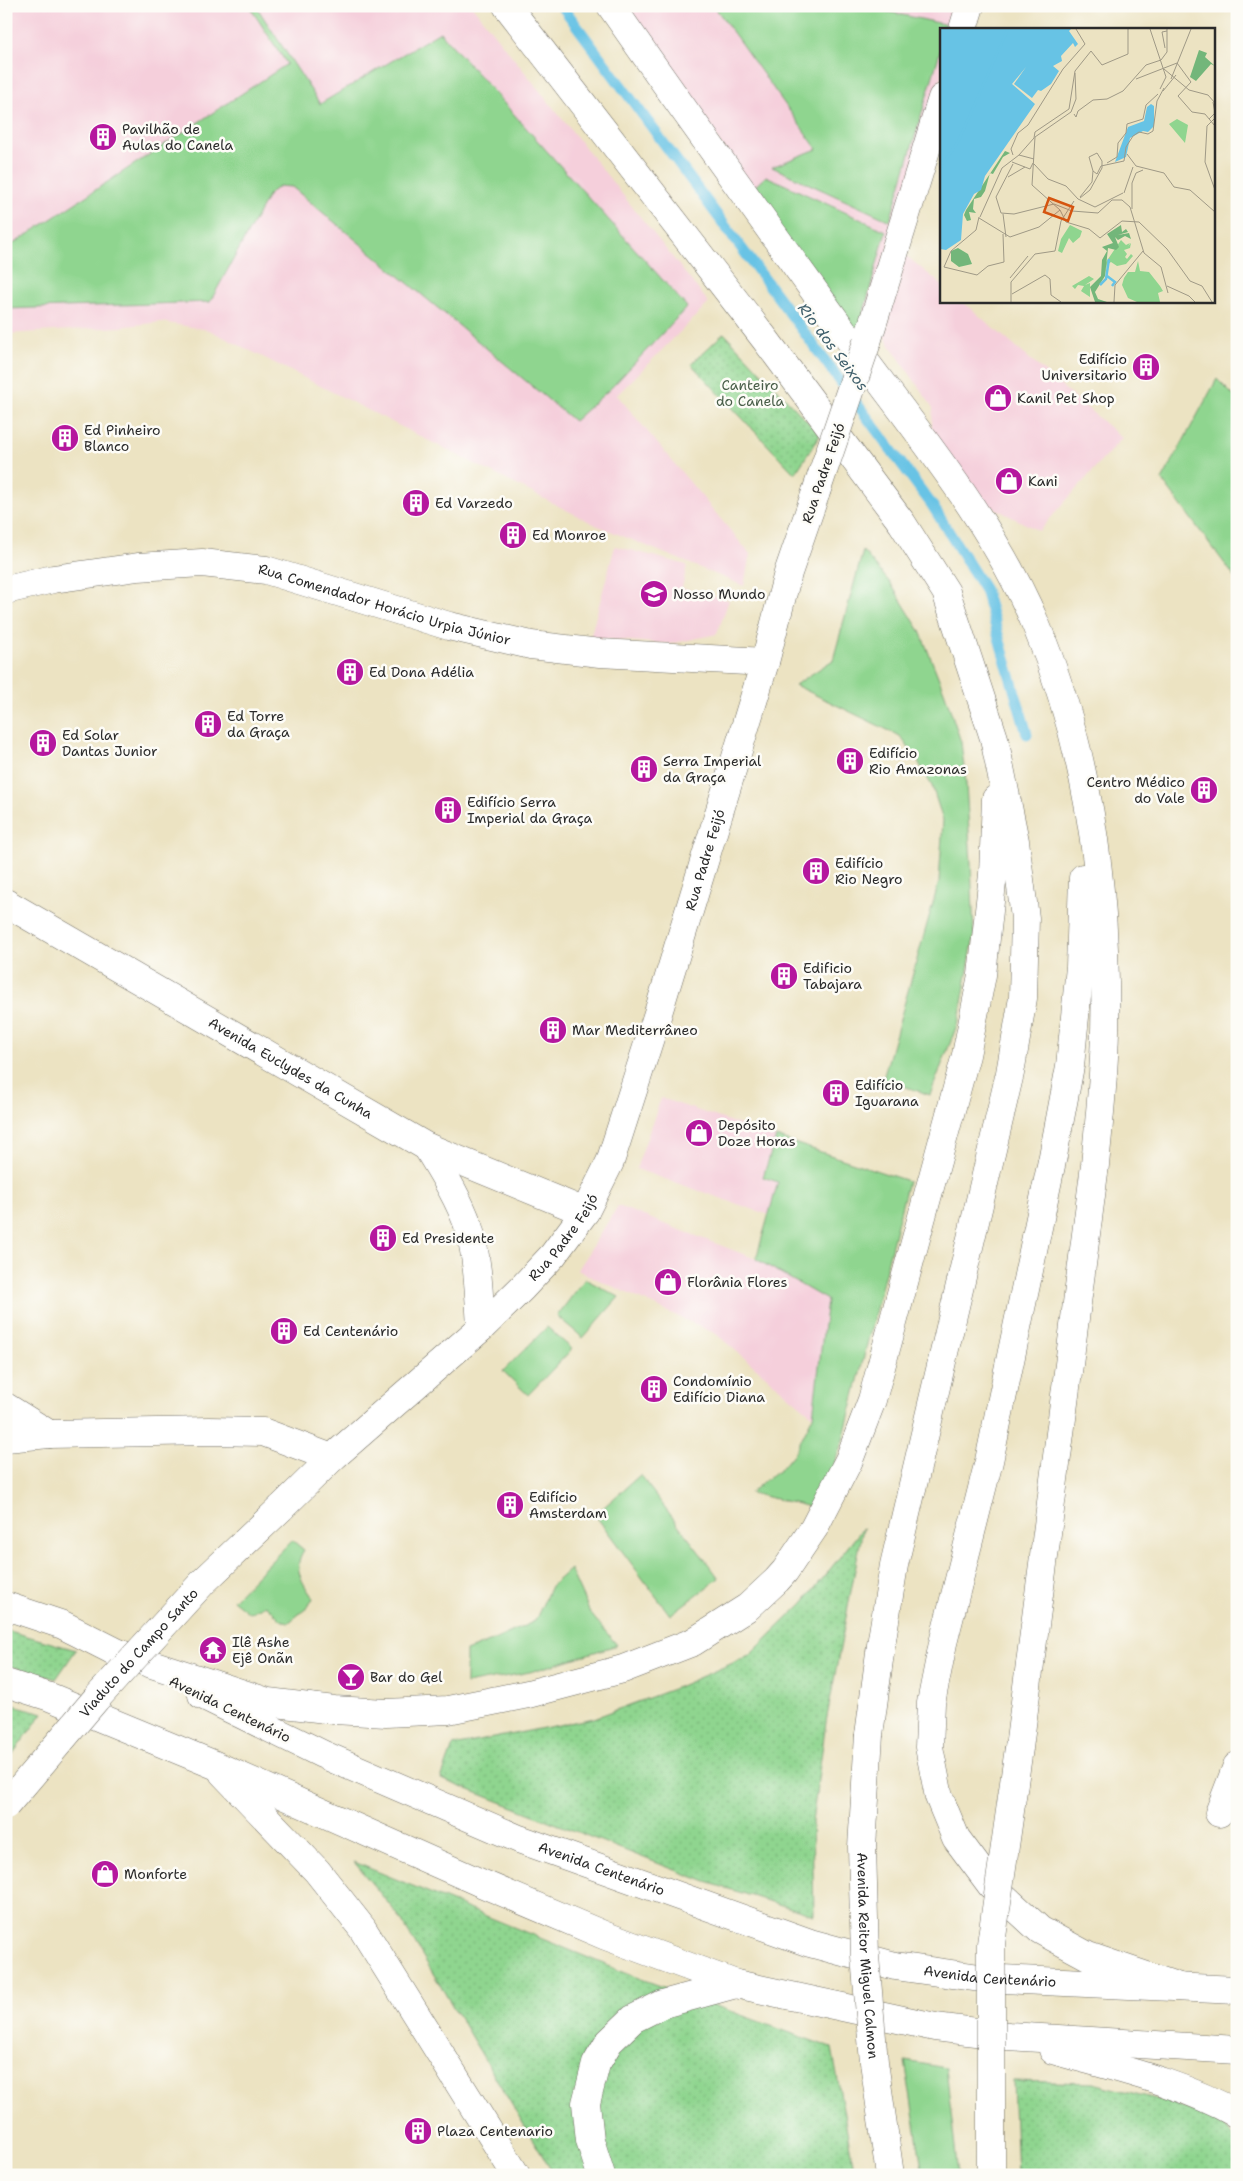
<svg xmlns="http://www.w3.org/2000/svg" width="1243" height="2181" font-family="'Shantell Sans',sans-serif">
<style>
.built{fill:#f5cfdb}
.grass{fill:#8fd58f;stroke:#5d805d}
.park{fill:url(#park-dots);stroke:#5d805d}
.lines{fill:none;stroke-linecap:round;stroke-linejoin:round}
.stream{stroke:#67c3e5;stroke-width:11}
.minor-casing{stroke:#6f6b60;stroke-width:29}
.secondary-casing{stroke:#6f6b60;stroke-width:29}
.primary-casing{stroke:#6f6b60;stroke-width:29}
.minor{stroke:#fff;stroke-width:28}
.secondary{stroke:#fff;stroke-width:28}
.primary{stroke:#fff;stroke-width:28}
.secondary-bridge-casing{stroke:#6f6b60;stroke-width:29;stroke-linecap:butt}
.primary-bridge-casing{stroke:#6f6b60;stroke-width:29;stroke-linecap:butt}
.secondary-bridge{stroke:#fff;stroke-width:28}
.primary-bridge{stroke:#fff;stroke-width:28}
.labels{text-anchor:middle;stroke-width:5;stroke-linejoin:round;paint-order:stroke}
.poi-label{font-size:14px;fill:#2b2b2b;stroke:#fdfcf7;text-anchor:start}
.park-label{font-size:14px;fill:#495e49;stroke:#fdfcf7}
.street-label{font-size:14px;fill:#2b2b2b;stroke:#fdfcf7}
.water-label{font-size:15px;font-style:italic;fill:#40606c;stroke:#fdfcf7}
.inset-river{fill:none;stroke:#67c3e5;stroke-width:2.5}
.inset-road{fill:none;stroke:#9f9986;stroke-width:1}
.view{fill:#d5540f;fill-opacity:0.15;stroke:#d5540f;stroke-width:2.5}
.inset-edge{fill:none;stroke:#2b2b2b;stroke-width:2.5}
</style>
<defs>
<pattern id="park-dots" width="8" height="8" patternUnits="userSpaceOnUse" patternTransform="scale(1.25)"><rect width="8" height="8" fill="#8fd58f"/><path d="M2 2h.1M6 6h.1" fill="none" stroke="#7cb77c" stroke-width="1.8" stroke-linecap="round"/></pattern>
</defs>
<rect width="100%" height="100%" fill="#fdfcf7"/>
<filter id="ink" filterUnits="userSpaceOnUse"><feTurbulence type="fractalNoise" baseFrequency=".02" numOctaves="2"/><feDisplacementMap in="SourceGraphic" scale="10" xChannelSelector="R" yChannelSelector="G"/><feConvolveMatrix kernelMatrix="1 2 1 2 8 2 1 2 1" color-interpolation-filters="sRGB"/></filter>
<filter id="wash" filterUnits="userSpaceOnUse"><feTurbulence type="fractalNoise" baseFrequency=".0096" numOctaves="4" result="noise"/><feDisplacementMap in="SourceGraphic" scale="20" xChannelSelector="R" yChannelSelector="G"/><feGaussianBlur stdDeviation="1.12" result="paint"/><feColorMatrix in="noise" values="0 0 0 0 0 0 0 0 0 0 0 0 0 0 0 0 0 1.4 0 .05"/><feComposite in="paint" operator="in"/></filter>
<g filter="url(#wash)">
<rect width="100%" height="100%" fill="#ece3c2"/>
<path class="built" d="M6 6H472L709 303 617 395 750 554 744 586 598 526 209 330 161 322 120 327 6 334Z
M628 6H963L956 29H942V74L858 345 640 27Z
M898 249 942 285V301H962L1122 438 1039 531 963 492 930 446 933 408 875 323Z
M615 546 687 565 682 588 729 600 717 634 670 644 590 638Z
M661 1098 776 1137 763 1176 778 1182 769 1215 636 1169Z
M618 1206 756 1259 827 1300 813 1416 716 1334 577 1270Z"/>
<path class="grass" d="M249 6H256L320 104 440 32 687 307 612 387 574 421 292 187 279 186 269 194 210 302 6 309V242L10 246 287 64Z
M714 6H862L948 25 947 29H942V45L890 221 772 167 817 149Z
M766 176 886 231 858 333 749 192Z
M1217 379 1237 399V580L1162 480Z
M863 551 891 584 920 631 945 694 961 742 966 784 971 863 974 936 959 1020 930 1095 883 1079 939 882 943 820 932 786 916 758 900 736 795 685 833 660Z
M776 1137 908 1181 843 1440 829 1477 811 1507 750 1493 764 1481 780 1470 795 1452 813 1416 827 1300 756 1259 778 1182 763 1177Z
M585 1279 619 1297 583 1338 557 1316Z
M547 1327 572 1349 528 1395 503 1371Z
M640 1475 719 1578 670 1615 595 1515Z
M292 1540 304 1550C292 1568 302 1582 313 1598L308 1607 288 1623 281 1620 266 1605 249 1613 233 1600Z
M570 1569 590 1613 617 1645 530 1672 466 1684V1651L492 1641 535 1621 551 1586Z
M905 2061 946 2068 958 2175H923Z"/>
<path class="park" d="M724 333 820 435 795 474 691 364Z
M863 1528 826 1722 812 1822 814 1915 706 1882 441 1779 453 1746 594 1718 673 1689 749 1656 803 1603Z
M6 1630 76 1650 56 1679 6 1665Z
M6 1703 43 1713 6 1763Z
M354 1862 633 1976 832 2048 855 2175H554L398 1915Z
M1013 2081 1093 2083 1172 2103 1224 2124 1237 2144V2175H1017Z"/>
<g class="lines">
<path class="stream" d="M562 6 932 505 985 590 1027 734"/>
</g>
</g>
<g filter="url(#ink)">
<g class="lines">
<defs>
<g id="minor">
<path id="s1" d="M6 590 53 579 138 567 202 563 266 570 449 626 531 645 600 653 765 662"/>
<path d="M6 1407 49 1434"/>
<path d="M1219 1813 1237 1766"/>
</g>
<g id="secondary">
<path d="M963 29 970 6"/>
<path d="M867 342 942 98"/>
<path id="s2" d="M6 903 427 1147 585 1212"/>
<path d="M427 1147C442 1172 458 1197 468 1225 478 1257 479 1294 481 1328"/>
<path id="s3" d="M281 1508 332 1458 481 1328 522 1288 553 1255 585 1212 610 1162 658 1013 765 662 788 573 816 492"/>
</g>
<g id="primary">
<path d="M507 6 765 339 902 523 946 592 994 738 1015 841 1025 918 1023 998 1010 1073 894 1565 881 1645 869 1735"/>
<path d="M611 6C693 124 778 241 862 357 925 442 995 527 1036 625 1083 737 1103 862 1105 982 1107 1043 1101 1105 1095 1165L1019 1748"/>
<path d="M1083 878 1080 967 1070 1066 1053 1156 989 1461 943 1643 931 1703 929 1747 939 1797 956 1838 991 1885 1040 1930 1088 1956 1179 1987"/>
<path d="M6 1438 49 1434 209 1431 263 1432 332 1458"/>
<path d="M6 1606 63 1625 132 1660"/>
<path d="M115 1652 268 1702 334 1710 386 1713 448 1710 528 1694 623 1669 693 1642 748 1607 777 1580 785 1571 814 1528 849 1460 872 1400 966 1055 982 975 993 874 996 799"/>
<path d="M6 1683 50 1697 215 1765 481 1883 606 1936 736 1984 935 2027 1008 2036 1237 2050"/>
<path id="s4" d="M202 1695 322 1754 519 1839 810 1943 895 1966 980 1978 1237 1990"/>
<path d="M223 1773 317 1871 362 1928 516 2175"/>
<path d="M1053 2050C1115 2068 1180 2082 1237 2114"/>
<path d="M601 2175 590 2140 586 2103 596 2064 609 2042 633 2019 663 2004 736 1984"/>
</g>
</defs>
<use href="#minor" class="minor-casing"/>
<use href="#secondary" class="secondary-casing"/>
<use href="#primary" class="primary-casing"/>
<use href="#minor" class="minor"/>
<use href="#secondary" class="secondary"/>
<use href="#primary" class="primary"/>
<defs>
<g id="secondary-bridge">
<path d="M816 492 867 342"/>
<path id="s5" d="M6 1805 96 1699 203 1582 281 1508"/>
</g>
<g id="primary-bridge">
<path id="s6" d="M869 1735 862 1847 865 1956 874 2062 890 2175"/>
<path d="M991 2175V1944L1019 1748"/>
</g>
</defs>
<use href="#secondary-bridge" class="secondary-bridge-casing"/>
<use href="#primary-bridge" class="primary-bridge-casing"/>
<use href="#secondary-bridge" class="secondary-bridge"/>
<use href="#primary-bridge" class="primary-bridge"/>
</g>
</g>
<defs>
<symbol id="building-disc" viewBox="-11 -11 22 22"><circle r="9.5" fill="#b5179e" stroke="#fdfcf7"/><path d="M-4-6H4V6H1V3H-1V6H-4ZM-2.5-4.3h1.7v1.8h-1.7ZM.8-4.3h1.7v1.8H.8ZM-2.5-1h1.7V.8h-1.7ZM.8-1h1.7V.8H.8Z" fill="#fff"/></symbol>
<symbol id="shop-disc" viewBox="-11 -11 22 22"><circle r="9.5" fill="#b5179e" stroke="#fdfcf7"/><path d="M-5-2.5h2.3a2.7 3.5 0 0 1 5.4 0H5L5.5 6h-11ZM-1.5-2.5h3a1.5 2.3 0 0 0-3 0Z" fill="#fff"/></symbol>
<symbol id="school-disc" viewBox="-11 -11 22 22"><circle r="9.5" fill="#b5179e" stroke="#fdfcf7"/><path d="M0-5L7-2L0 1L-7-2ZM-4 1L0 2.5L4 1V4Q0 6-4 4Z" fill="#fff"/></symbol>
<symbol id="temple-disc" viewBox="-11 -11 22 22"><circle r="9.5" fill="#b5179e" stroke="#fdfcf7"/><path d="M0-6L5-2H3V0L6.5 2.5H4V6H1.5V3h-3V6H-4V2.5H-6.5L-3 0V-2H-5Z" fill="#fff"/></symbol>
<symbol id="bar-disc" viewBox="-11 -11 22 22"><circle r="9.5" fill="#b5179e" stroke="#fdfcf7"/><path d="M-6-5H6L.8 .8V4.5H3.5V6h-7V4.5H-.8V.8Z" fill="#fff"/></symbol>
</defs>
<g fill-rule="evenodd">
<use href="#building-disc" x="87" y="121" width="32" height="32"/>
<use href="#building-disc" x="1130" y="351" width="32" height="32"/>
<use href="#shop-disc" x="982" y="382" width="32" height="32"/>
<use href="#building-disc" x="49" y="422" width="32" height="32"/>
<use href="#shop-disc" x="993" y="465" width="32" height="32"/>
<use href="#building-disc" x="400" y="487" width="32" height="32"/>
<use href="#building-disc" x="497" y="519" width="32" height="32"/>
<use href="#school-disc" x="638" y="578" width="32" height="32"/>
<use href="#building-disc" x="334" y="656" width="32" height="32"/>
<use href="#building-disc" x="192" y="708" width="32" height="32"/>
<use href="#building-disc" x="27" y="727" width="32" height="32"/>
<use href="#building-disc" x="834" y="745" width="32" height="32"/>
<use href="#building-disc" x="628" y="753" width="32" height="32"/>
<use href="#building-disc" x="1188" y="774" width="32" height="32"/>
<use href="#building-disc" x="432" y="794" width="32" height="32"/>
<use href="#building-disc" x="800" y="855" width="32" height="32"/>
<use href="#building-disc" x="768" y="960" width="32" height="32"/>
<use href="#building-disc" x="537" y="1014" width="32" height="32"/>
<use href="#building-disc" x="820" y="1077" width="32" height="32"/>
<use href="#shop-disc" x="683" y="1117" width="32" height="32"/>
<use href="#building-disc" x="367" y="1222" width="32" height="32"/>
<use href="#shop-disc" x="652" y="1266" width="32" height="32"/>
<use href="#building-disc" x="268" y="1315" width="32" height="32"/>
<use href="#building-disc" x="638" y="1373" width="32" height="32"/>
<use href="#building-disc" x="494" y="1489" width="32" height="32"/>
<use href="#temple-disc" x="197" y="1634" width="32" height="32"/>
<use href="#bar-disc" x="335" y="1661" width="32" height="32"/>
<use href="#shop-disc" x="89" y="1858" width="32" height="32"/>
<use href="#building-disc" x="402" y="2115" width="32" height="32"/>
</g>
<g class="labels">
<g class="poi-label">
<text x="122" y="134">Pavilhão de<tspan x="122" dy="16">Aulas do Canela</tspan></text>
<text x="1127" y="364" text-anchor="end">Edifício<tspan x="1127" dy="16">Universitario</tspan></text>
<text x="1017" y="403">Kanil Pet Shop</text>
<text x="84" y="435">Ed Pinheiro<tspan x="84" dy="16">Blanco</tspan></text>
<text x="1028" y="486">Kani</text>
<text x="435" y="508">Ed Varzedo</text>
<text x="532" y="540">Ed Monroe</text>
<text x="673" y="599">Nosso Mundo</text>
<text x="369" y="677">Ed Dona Adélia</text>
<text x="227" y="721">Ed Torre<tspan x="227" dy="16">da Graça</tspan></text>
<text x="62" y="740">Ed Solar<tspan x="62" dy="16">Dantas Junior</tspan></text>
<text x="869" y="758">Edifício<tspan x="869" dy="16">Rio Amazonas</tspan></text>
<text x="663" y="766">Serra Imperial<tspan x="663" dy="16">da Graça</tspan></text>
<text x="1185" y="787" text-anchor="end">Centro Médico<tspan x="1185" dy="16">do Vale</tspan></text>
<text x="467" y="807">Edifício Serra<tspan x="467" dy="16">Imperial da Graça</tspan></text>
<text x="835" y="868">Edifício<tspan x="835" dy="16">Rio Negro</tspan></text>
<text x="803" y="973">Edificio<tspan x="803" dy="16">Tabajara</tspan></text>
<text x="572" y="1035">Mar Mediterrâneo</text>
<text x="855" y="1090">Edifício<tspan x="855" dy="16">Iguarana</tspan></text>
<text x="718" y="1130">Depósito<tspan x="718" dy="16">Doze Horas</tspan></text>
<text x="402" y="1243">Ed Presidente</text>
<text x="687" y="1287">Florânia Flores</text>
<text x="303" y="1336">Ed Centenário</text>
<text x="673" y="1386">Condomínio<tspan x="673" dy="16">Edifício Diana</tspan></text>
<text x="529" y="1502">Edifício<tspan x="529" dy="16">Amsterdam</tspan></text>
<text x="232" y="1647">Ilê Ashe<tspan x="232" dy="16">Ejê Onãn</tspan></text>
<text x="370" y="1682">Bar do Gel</text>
<text x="124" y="1879">Monforte</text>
<text x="437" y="2136">Plaza Centenario</text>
</g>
<g class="park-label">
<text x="750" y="390">Canteiro<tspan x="750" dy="16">do Canela</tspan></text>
</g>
<g class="street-label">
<text transform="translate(823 473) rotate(-71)" y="5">Rua Padre Feijó</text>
<text dy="5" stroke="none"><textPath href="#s1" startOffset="386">Rua Comendador Horácio Urpia Júnior</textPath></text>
<text dy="5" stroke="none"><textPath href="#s3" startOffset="798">Rua Padre Feijó</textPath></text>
<text dy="5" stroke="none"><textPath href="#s2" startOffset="329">Avenida Euclydes da Cunha</textPath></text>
<text dy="5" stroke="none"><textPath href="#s3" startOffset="392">Rua Padre Feijó</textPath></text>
<text dy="5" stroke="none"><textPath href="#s5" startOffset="202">Viaduto do Campo Santo</textPath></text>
<text transform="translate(230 1709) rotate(26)" y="5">Avenida Centenário</text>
<text dy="5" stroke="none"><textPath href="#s4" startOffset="436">Avenida Centenário</textPath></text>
<text dy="5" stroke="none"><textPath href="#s6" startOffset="221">Avenida Reitor Miguel Calmon</textPath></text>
<text dy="5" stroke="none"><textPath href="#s4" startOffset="841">Avenida Centenário</textPath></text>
</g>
<g class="water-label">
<text transform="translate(833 347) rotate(53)" y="5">Rio dos Seixos</text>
</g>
</g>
<g transform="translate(940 28)">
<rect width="275" height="275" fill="#ece3c2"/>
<path d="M181 212 186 217 190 215 188 218 191 215 190 220 184 222 187 226 185 229 187 231 191 226 193 228 186 236 177 238 171 234 168 236 170 232 167 236 165 248 166 234Z" fill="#8fd58f"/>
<path d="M259 22 267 25 265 29 275 38 271 36 256 53 250 49ZM65 123 70 125 63 129 53 146 50 145 45 163 41 169 34 171 33 181 36 185 29 184 31 192 27 193 24 187 26 182ZM181 197 182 204 186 201 188 204 178 207 189 205 191 211 185 208 178 212 175 209 179 219 176 222 168 220 165 248 155 264 158 271 167 274H155L150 259 161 248 162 232 167 223 162 219 173 215 167 206ZM18 220 28 226 32 236 19 239 11 233V223Z" fill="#73b67a"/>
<path d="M130 197 142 203 140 209 133 215 129 210 122 225 118 223 121 211Z" fill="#8fd58f"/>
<path d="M237 91 248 97 245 115 229 96ZM198 233 200 243 209 244 220 258 223 263 218 265 220 274H197L188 270 182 257 184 250 188 244H195ZM149 248 154 251 145 257 150 255V269L141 263 144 258 138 257 135 261 132 258Z" fill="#8fd58f"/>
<path d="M0 1H131L129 3 138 16 135 19 133 15 121 28 122 33 113 38 119 43 111 56 101 63 98 62 92 70 74 56 86 39 72 56 95 76 45 148 41 162 34 166 23 186 21 212 6 222 0 221ZM211 76 214 78V98L208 104 203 103 190 110 186 129 175 134 188 99 204 93 207 79Z" fill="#67c3e5"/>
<path class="inset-river" d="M0 140 18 114 68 1M167 248 175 254 172 258M160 257 166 251 169 231"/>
<path class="inset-road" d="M210 1 226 49 220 61M225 20 222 4 227 3M237 35 251 54 238 68 252 84 265 86 275 98M224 41 249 62 268 67 275 75M196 51 237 35M231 51 251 1M223 63 236 47M134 86 136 89 138 83 153 72 167 71 183 63 206 37 221 32 227 24V1M275 90 267 98 265 134 275 162M269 91 275 85 273 74M95 109 92 157 120 182 126 194 149 201 160 210 182 193 199 194 227 221 250 253 262 258 272 274M95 109 131 84 136 71 135 45M187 126 196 138 224 145 234 159 250 162 275 184M73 127 71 121 78 105 88 97 123 41 145 16 136 1M79 127 94 131M72 134 90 141 93 135M167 135 177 129 178 115 186 105 187 96 203 91 206 77 218 66M73 136 56 169 61 185 74 186 114 176 132 183 158 185 172 172H182L190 179 204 225 221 239 228 265M94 136 108 151 126 158 138 171 155 179 183 165M153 143 157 146 161 138 184 133 186 119 193 108 199 104 208 106 213 103 217 73 224 60M68 149 85 139M184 165 193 139M140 169 152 154 153 143 149 129 157 125 162 133V140L150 162 140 170M192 181V155L196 145 203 142M63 186 66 209M40 189 62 140 79 127 94 110 95 104 129 81 135 43 151 23 162 37 188 26V1M39 190 70 209 99 199 120 182M4 239 37 247 48 238 64 234 63 206M4 239 11 223 36 202 39 189M70 250 88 228M227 258 249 268 255 274M72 266 105 247 110 251 111 267 121 274M71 274V254L95 226 115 223 121 193 134 173M174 274 175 257 203 223"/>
<path class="view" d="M109 170 133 179 128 193 104 184Z"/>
<rect width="275" height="275" class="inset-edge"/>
</g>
<rect width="1243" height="2181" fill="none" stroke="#fdfcf7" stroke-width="25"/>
</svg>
